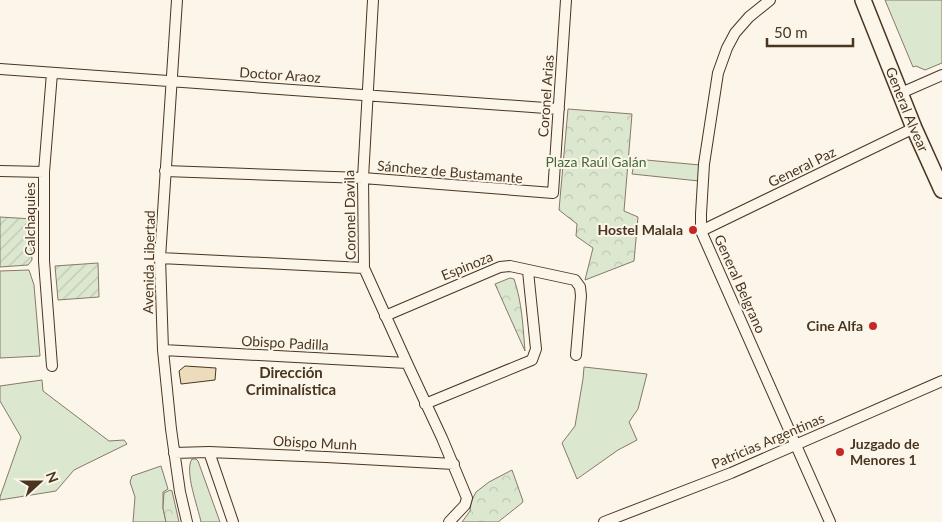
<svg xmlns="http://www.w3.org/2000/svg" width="942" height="522" font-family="Lato,sans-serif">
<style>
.grass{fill:#dce7d0;stroke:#887966}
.park{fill:url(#park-crowns);stroke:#887966}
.garden{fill:url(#garden-furrows);stroke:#887966}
.building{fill:#ecdcbc;stroke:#4a3520}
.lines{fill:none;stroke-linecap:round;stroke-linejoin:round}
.street-casing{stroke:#4a3520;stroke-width:12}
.secondary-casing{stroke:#4a3520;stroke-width:18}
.street{stroke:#fbf6e9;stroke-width:10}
.secondary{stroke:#fbf6e9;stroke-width:15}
.poi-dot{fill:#c62828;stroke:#fbf6e9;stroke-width:2}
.labels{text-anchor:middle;stroke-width:4;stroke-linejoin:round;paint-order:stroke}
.street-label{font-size:14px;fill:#4a3520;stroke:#fbf6e9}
.park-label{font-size:14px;fill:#436837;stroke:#fbf6e9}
.poi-label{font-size:14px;font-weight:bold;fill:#4a3520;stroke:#fbf6e9;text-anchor:end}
.neighbourhood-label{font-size:15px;font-weight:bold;fill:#4a3520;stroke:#fbf6e9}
</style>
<defs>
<pattern id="park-crowns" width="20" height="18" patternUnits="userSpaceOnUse" patternTransform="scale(1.25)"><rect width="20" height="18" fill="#dce7d0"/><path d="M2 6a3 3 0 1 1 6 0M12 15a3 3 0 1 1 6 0" fill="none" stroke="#bec7b2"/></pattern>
<pattern id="garden-furrows" width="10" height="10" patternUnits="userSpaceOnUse" patternTransform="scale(1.25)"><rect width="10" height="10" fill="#dce7d0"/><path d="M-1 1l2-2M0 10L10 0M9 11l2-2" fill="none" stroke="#bec7b2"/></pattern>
</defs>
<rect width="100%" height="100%" fill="#fbf6e9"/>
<path class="grass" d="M885 0H942V63L925 70 916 66 913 67Z
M635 159 700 165 699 181 632 174Z
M29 270 34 285 40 356 0 358V271Z
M584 367 647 374 638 409 629 422 637 440 618 450 577 479 562 443 575 426 583 379Z
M42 380 43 391 109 441 124 440 127 444 74 470 56 491 0 500V497L21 437 0 401V386Z
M192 459H196L198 461 220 522H201C198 507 184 471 192 459Z
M161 466 168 489 163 492V508L166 522H133L135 497 130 482 132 476Z"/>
<path class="park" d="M568 109 632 114 624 211 638 217 634 261 585 280 593 248 576 236 577 224 559 210Z
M510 278 514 279C522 302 523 327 525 351L495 284Z
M512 470 523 501 522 503 498 522H462L470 511 471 502 476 492 489 482Z
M170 490 172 491 179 522H166L163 508 164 493Z"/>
<path class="garden" d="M0 217 33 219 31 245 32 260 28 265 0 267Z
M98 263 99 297 58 300 55 266Z"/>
<path class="building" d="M185 366 216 368 215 380 181 384 179 371Z"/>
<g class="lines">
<defs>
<path id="street" d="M177 0 160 258 163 350 171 429 180 492 187 522
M373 0 363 178 364 268 407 363 442 438 467 498 465 505 449 522
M770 0 749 17 735 33 727 48 718 73 704 164 701 214V231L830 522
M0 69 559 109
M52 73 44 172V261L52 366
M901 93 942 75
M0 171 44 172
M165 171 363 178 553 193 566 0
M701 231 914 128
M160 258 364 268
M385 316 500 267 510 266 575 280 580 287 581 296 576 355
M163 350 407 363
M425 404 532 360 536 349 528 271
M209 452 233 522
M174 453 209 452 326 457 454 464
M604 522 731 473 942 381"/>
<g id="secondary">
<path id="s1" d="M863 0 914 128 942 190"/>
</g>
</defs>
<use href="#street" class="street-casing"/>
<use href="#secondary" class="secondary-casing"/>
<use href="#street" class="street"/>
<use href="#secondary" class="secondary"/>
</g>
<g class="poi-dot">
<circle cx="693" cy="230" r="5"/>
<circle cx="873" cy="326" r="5"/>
<circle cx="840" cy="452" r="5"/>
</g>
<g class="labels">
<g class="street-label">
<text transform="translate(280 75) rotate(4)" y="5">Doctor Araoz</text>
<text transform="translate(546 96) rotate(-86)" y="5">Coronel Arias</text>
<text dy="5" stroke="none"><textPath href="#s1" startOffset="118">General Alvear</textPath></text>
<text transform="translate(802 167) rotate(-26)" y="5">General Paz</text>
<text transform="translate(450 172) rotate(5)" y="5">Sánchez de Bustamante</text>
<text transform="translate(350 215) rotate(-91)" y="5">Coronel Davila</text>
<text transform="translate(30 219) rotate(-90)" y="5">Calchaquies</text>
<text transform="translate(149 262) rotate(-89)" y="5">Avenida Libertad</text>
<text transform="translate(467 266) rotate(-22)" y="5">Espinoza</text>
<text transform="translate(740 284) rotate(66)" y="5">General Belgrano</text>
<text transform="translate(285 343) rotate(3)" y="5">Obispo Padilla</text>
<text transform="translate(768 441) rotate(-23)" y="5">Patricias Argentinas</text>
<text transform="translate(315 443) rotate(3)" y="5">Obispo Munh</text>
</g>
<g class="park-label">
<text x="596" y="167">Plaza Raúl Galán</text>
</g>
<g class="poi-label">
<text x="683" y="235">Hostel Malala</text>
<text x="863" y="331">Cine Alfa</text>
<text x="850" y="449" text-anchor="start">Juzgado de<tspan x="850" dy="16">Menores 1</tspan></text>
</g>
<g class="neighbourhood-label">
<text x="291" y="378">Dirección<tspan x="291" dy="17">Criminalística</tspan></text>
</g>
</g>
<g transform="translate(40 482) rotate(69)" stroke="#fbf6e9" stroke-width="4" paint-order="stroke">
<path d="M0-4L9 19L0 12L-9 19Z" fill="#4a3520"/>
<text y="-8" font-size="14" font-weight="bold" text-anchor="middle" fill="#4a3520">N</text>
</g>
<path d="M767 38v8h86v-8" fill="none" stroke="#4a3520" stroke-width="2.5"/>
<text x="774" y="38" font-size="15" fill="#4a3520" stroke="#fbf6e9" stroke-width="4" paint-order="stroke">50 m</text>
</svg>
